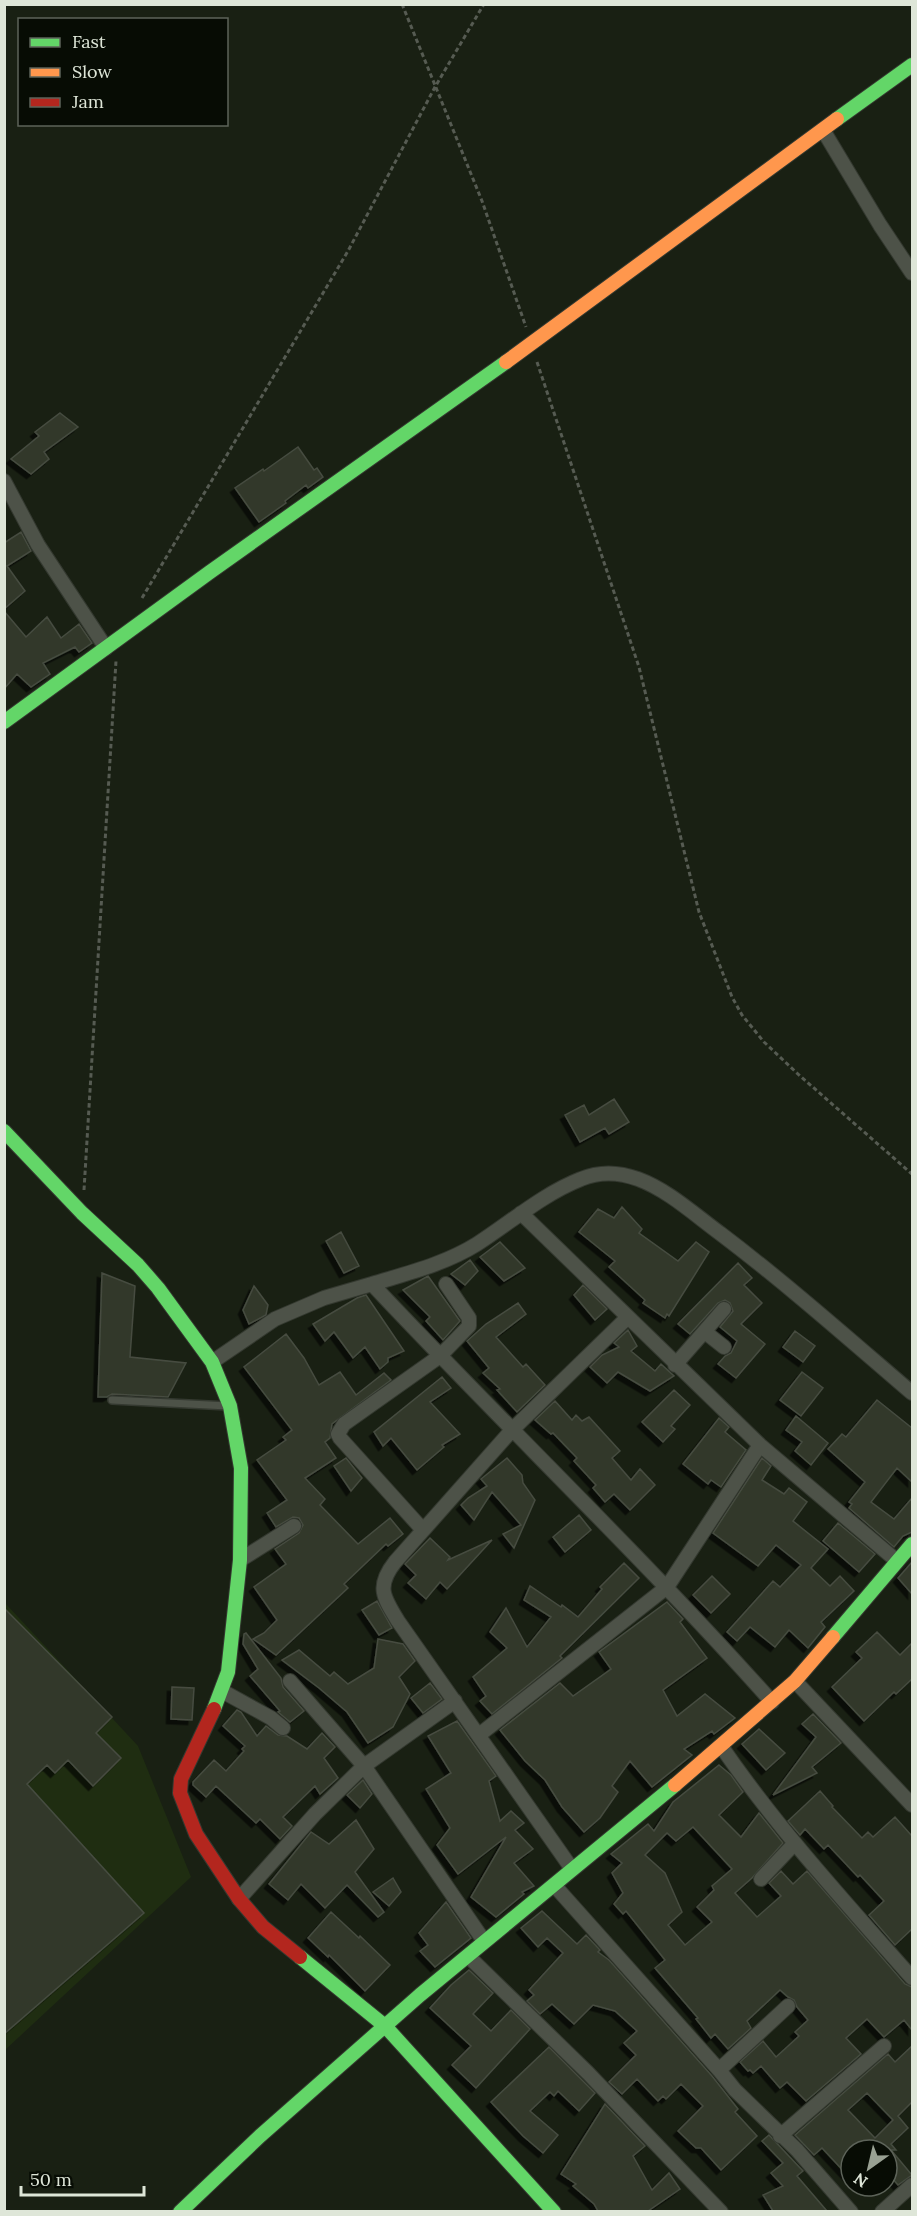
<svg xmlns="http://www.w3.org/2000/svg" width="917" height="2216" font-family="Lora,serif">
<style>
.built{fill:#1f2d11}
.building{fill:#32392b;stroke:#464c40;stroke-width:1.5;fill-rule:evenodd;filter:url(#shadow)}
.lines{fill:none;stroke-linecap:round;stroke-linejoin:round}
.lane-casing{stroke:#343930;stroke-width:10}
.street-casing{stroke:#343930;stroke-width:16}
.fast-casing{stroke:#343930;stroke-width:16}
.slow-casing{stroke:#343930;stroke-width:16}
.jam-casing{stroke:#343930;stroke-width:16}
.path{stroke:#565b52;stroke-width:3;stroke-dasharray:4.5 3;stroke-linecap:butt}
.lane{stroke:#4d5248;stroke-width:7}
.street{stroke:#4d5248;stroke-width:14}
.fast{stroke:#63d668;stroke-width:14}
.slow{stroke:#ff974d;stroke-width:14}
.jam{stroke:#b3261e;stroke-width:14}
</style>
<defs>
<filter id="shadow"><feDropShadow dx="-4.5" dy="4.5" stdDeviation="0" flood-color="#0009"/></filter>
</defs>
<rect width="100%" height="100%" fill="#192013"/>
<path class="built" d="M5 1603 138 1746 191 1877 5 2050Z"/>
<path class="building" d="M60 413 78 427 44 452 49 459 31 474 11 459 39 436 35 432Z
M298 447 314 470 317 468 323 477 308 488 306 485 285 501 286 503 259 522 235 488 263 469 264 471Z
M21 532 31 551 7 566 25 591 4 609V543Z
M4 611 26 637 47 617 61 638 79 624 92 643 79 652 75 647 43 663 50 674 31 687 17 674 4 689Z
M614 1099 629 1122 609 1134 605 1128 580 1142 565 1115 584 1105 589 1115Z
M622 1207 642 1229 639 1233 678 1261 696 1242 709 1252 669 1316 667 1314 665 1318 643 1303 645 1300 609 1267 615 1261 579 1232 598 1209 614 1218Z
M341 1232 359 1266 344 1273 326 1241Z
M500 1242 525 1268 504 1281 480 1257Z
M470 1260 478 1271 465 1285 451 1274Z
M738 1263 752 1278 744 1285 762 1303 741 1324 765 1344 736 1378 718 1364 725 1356 731 1353 737 1341 720 1327 733 1311 730 1303 725 1300 718 1303 690 1334 678 1324Z
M102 1273 135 1286 130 1357 186 1363 168 1397 112 1394 107 1397H98Z
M428 1276 460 1321 443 1340 426 1321 430 1317 403 1290Z
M583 1285 607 1309 595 1320 574 1295Z
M254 1286 268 1305 266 1315 249 1324 243 1310Z
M366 1295 404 1351 388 1358V1362L380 1369 365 1347 353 1358 334 1332 325 1341 313 1324 357 1298Z
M518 1303 526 1314 496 1337 523 1367 526 1364 545 1385 517 1412 497 1390 500 1389 483 1373 489 1368 467 1341 486 1324Z
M628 1330 637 1346 631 1351 655 1371 661 1364 674 1376 650 1391 618 1372 607 1383 590 1367 602 1355 619 1347 614 1343Z
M795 1331 815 1346 803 1362 783 1347Z
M286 1334 304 1358 319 1385 340 1372 356 1395 384 1373 391 1380 332 1424 330 1438 325 1442 336 1458 305 1478 325 1499 320 1505 358 1544 390 1518 403 1534 388 1546 386 1544 344 1584 348 1588 276 1655 253 1639 264 1633 277 1620 254 1587 286 1564 275 1549 299 1533 303 1525 299 1518 293 1517 276 1527 267 1513 287 1500 257 1460 286 1440 283 1437 292 1430 244 1367Z
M802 1372 823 1388 801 1416 780 1400Z
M442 1377 451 1388 430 1402 460 1434 442 1445 444 1447 417 1470 391 1438 383 1446 374 1432Z
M674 1390 690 1405 671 1426 675 1429 663 1442 642 1422Z
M877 1400 912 1428V1482L897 1468 871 1502 894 1519 912 1498V1532L903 1536 894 1547 849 1508 852 1504 849 1502 865 1482 828 1449 842 1434 846 1437Z
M555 1401 572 1420 576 1415 582 1421 589 1417 620 1451 612 1458 631 1480 640 1469 655 1485 630 1510 614 1494 605 1502 593 1488 596 1485 574 1461 577 1458 553 1433 551 1434 535 1420Z
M796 1416 828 1443 811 1465 795 1451 802 1442 786 1430Z
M719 1418 729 1427 725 1432 746 1450 721 1487 711 1480 708 1484 683 1464Z
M346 1458 362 1478 351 1491 334 1466Z
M507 1458 522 1475 523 1483 535 1500 514 1548 503 1534 521 1525 492 1492 474 1520 461 1505 468 1498 487 1486 481 1479Z
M762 1458 771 1466 762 1480 784 1494 789 1488 807 1502 793 1521 828 1549 811 1568 830 1586 840 1576 854 1591 821 1622 825 1627 808 1648 789 1630 775 1647 750 1627 737 1641 727 1632 773 1581 780 1587 801 1565 776 1545 758 1566 713 1533Z
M579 1515 591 1530 565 1552 553 1537Z
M838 1523 875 1554 859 1572 823 1541Z
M430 1538 450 1557 448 1560 492 1540 447 1589 440 1582 426 1599 408 1583 416 1575 405 1564Z
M912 1562V1594L898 1578Z
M624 1563 639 1578 560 1656 562 1658 492 1714 480 1701 486 1696 473 1677 507 1648 490 1632 506 1608 527 1647 551 1617 524 1600 530 1586 561 1607 562 1605 578 1617 602 1589 600 1587Z
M712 1576 730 1594 711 1613 693 1595Z
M377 1601 392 1628 379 1635 362 1610Z
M667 1602 683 1619 680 1622 707 1658 663 1690 677 1716 705 1694 735 1718 714 1734 712 1731 684 1749 692 1755 652 1787 630 1761 612 1786 618 1792 600 1818 584 1832 562 1807 545 1780 525 1761 500 1730 560 1683 573 1696 611 1669 599 1652Z
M4 1608 112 1717 96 1733 121 1758 93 1786 68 1760 55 1773 47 1765 27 1784 144 1913 4 2034Z
M877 1632 900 1655 912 1643V1679L896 1694 894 1692 864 1721 832 1687 862 1658 856 1652Z
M246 1633 281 1678 283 1687 304 1711 290 1722 278 1712 280 1711 250 1676 258 1669 243 1644 244 1634Z
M378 1639 403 1644 415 1661 399 1677 410 1694 393 1727 368 1743 347 1712 319 1688 282 1660 299 1650 330 1676 334 1672 348 1684 374 1668Z
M430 1683 442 1699 423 1713 411 1698Z
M172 1687 194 1688 192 1720 171 1719Z
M237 1710 241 1712 257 1736 266 1726 278 1735 287 1736 307 1749 322 1733 335 1747 324 1758 338 1778 320 1794 315 1786 283 1817 292 1826 280 1839 260 1819 256 1823 216 1786 206 1797 193 1785V1782L214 1760 226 1771 244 1751 242 1749 245 1746 223 1726Z
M813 1714 841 1743 812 1767 817 1773 773 1795 816 1737 802 1724Z
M457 1721 496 1776 489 1781 500 1821 511 1811 524 1823 515 1830 533 1849 514 1863 534 1886 522 1892 524 1894 496 1917 471 1897 506 1837 458 1874 437 1845 450 1828 426 1789 451 1773 428 1736Z
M759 1729 785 1753 766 1770 742 1744Z
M719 1765 731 1775 743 1792 719 1815 741 1837 759 1813 783 1843 752 1878 735 1893 757 1917 781 1896 769 1883 781 1871 793 1884 807 1871 905 1984 912 1987V2030L904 2020 884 2037 867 2019 846 2038 861 2054 806 2101 787 2082 780 2088 761 2066 753 2073 750 2070 748 2071 740 2062 763 2041 776 2057 799 2036 795 2032 808 2020 797 2007 794 2000 788 1997 780 1990 747 2021 751 2028 728 2049 715 2034 711 2038 696 2019 698 2018 655 1968 665 1960 626 1911 623 1914 614 1904 623 1893 612 1873 622 1863 611 1854 648 1824 654 1831 673 1802ZM693 1827 732 1869 712 1886 714 1890 697 1907 712 1922 685 1945 668 1925 682 1912 665 1873 645 1855 667 1833 676 1841Z
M363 1780 372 1794 360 1808 347 1795Z
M820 1791 833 1806 832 1807 862 1838 868 1832 873 1837 895 1817 912 1836V1929L895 1945 869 1915 884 1901 860 1875 858 1877 828 1845 824 1849 805 1829 800 1835 788 1821Z
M356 1820 374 1849 355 1872 384 1912 378 1917 347 1885 325 1908 301 1884 288 1900 269 1884 311 1832 329 1844Z
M393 1878 401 1892 389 1906 373 1892Z
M446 1902 471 1938 435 1967 420 1951 428 1945 419 1933Z
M542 1911 577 1944 586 1935 600 1950 598 1952 609 1960 712 2076 738 2109 735 2112 757 2136 721 2170 701 2148H696L678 2131 703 2106 681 2084 666 2099 663 2096 658 2101 637 2079 622 2094 609 2082 636 2055 624 2043 637 2031 615 2011 593 2005 574 2024 552 2004 540 2014 527 2001 534 1995 529 1990 563 1953 547 1938 538 1947 521 1928Z
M331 1912 359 1938 360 1936 390 1965 365 1991 329 1955 328 1957 308 1938Z
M469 1970 493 1993 473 2014 491 2031 511 2010 530 2029 476 2088 452 2065 471 2046 430 2008 451 1985Z
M912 2046V2102L898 2116 908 2128 891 2144 896 2150H891L912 2175 898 2185 887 2172V2150H851V2179L822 2148 814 2155 795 2135 888 2054 895 2062ZM867 2093 893 2120 875 2138 848 2110Z
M549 2047 595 2093 579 2111 558 2091 554 2096 550 2092 530 2111 558 2135 543 2153 523 2136 491 2102Z
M605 2104 645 2146 633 2156 652 2190 669 2173 680 2189 648 2211H598L594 2204 573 2186 576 2184 561 2174Z
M769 2135 803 2171 797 2176 827 2211H773L763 2195 783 2186 771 2173 783 2163 762 2141Z"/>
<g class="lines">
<defs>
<path id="lane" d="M112 1400 228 1406"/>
<path id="street" d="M823 130 880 225 912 273
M4 481 38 545 106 648
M521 1213 760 1445 897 1561
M372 1284C408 1273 445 1264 477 1244 511 1222 543 1194 581 1179 600 1171 619 1172 638 1179 668 1190 695 1215 721 1234 787 1284 849 1339 912 1393
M705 1332 724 1347
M212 1362 275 1319 324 1298 372 1284C504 1425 644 1558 772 1702
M675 1365 724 1309
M423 1530 340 1438 338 1434 344 1424 440 1356 469 1326V1318L446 1284
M240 1560 294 1526
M290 1681 364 1766 484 1941
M795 1681 912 1805
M222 1691 271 1718 283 1728
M479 1735 667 1587 760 1445
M721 1746C778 1829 846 1903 912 1978
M572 1869 398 1621C383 1597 376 1586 395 1562L512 1430 627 1318
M761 1879 794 1844
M554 1885 719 2070 735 2090 797 2150 851 2212
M239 1899 315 1814 364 1766 455 1701
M468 1956 588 2073 721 2212
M719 2070 788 2006
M780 2136 884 2046
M882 2212 912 2185"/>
<path id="fast" d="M837 119 912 65
M4 722 210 572 506 362
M4 1131 82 1213 138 1265 158 1288 212 1362 230 1406 241 1468 240 1560 228 1672 214 1709
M833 1637 912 1544
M300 1957 385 2026 554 2212
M180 2212 260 2136 420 1995 675 1785"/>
<path id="slow" d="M506 362 837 119
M675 1785 795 1681 833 1637"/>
<path id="jam" d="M214 1709 181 1779 180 1793 196 1834 239 1899 263 1927 300 1957"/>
</defs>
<use href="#lane" class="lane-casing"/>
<use href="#street" class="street-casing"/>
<use href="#fast" class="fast-casing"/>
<use href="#slow" class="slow-casing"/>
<use href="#jam" class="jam-casing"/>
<path class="path" d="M402 4 482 201 526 327
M537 362 639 667 699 912 732 997 742 1015 764 1042 799 1075 912 1174
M142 598 348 251 435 87 484 4
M84 1190 116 661"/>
<use href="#lane" class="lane"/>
<use href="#street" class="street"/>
<use href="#fast" class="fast"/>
<use href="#slow" class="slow"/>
<use href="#jam" class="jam"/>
</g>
<rect width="917" height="2216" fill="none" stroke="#dee6d8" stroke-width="12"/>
<rect x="18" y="18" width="210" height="108" fill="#070c04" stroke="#5d6359" stroke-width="1.5"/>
<rect x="30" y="38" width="30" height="9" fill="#63d668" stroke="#5d6359" stroke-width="1.5"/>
<text x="72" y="48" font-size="18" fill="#dee6d8">Fast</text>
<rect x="30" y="68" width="30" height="9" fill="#ff974d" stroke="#5d6359" stroke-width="1.5"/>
<text x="72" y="78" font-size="18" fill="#dee6d8">Slow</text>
<rect x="30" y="98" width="30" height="9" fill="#b3261e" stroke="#5d6359" stroke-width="1.5"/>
<text x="72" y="108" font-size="18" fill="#dee6d8">Jam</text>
<g transform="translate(869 2168) rotate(214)"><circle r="28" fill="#070c04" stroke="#5d6359" stroke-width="1.5"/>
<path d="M0-4.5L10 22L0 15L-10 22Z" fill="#99a193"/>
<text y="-9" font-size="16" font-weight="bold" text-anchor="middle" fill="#dee6d8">N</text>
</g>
<path d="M21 2186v9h123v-9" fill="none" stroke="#dee6d8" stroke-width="3"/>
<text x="30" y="2186" font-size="18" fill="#dee6d8" stroke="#070c04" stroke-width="4.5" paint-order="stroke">50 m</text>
</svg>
